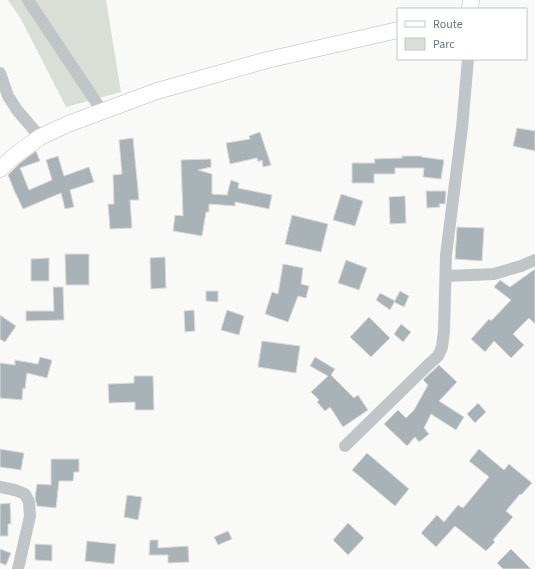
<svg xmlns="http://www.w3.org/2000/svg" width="535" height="569" font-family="'Source Sans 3',sans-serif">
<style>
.green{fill:#d9ded6}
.building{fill:#a9b2b7;stroke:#dbdbd9}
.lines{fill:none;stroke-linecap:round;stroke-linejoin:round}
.secondary-casing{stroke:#b3b9bd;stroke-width:17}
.street{stroke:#c0c5c8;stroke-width:12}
.secondary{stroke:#fff;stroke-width:16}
</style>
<rect width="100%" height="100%" fill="#f9f9f7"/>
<path class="green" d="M8 0H106L121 92 66 107 21 19Z"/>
<path class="building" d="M517 128 535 131V151L513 146Z
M260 132 271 165 263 167 262 160 258 162 257 158 230 164 226 143 250 139 249 136Z
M133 138 139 200H130L132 228 110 229 108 204H114L113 175 122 174 119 140Z
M36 151 40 161 20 168 29 190 52 180 46 160 58 156 64 176 89 167 94 182 70 190 74 207 65 209 61 193 23 209 16 194V195L8 175 19 164Z
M402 156H422V157L444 160 441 179 423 177 424 168H395V174H374V183H352V163H375L374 159 402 158Z
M211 159V167L198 170 212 174V194L227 195 231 180 239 183 238 188 272 195 269 209 235 202V206L209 204V212H206L202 236 173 231 175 215 183 216 181 160Z
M426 191H446L445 204H439L440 207 427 208Z
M341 194 363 201 355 226 333 220Z
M405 196 406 223 390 224 389 197Z
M292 215 328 224 321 252 285 244Z
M457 227 484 228 482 261 455 259Z
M65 254H89V285H66Z
M165 257 166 288 151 289 150 258Z
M49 258V281H31V259Z
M346 260 367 268 359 290 338 283Z
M283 264 303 268 301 284 309 286 306 298 298 296 288 322 265 314 272 292 278 294Z
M535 269V324L529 318 513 334 524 345 511 358 494 341 485 352 471 339 489 319 491 321 511 300 494 287 500 280 510 287Z
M53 287H63L64 320 26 321V311H54Z
M206 291H218V302L206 301Z
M400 291 409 296 404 307 394 302Z
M380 293 395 301 390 310 376 300Z
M194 310 195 331 185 332 184 311Z
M227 310 244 316 239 335 221 330Z
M0 315 16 326 5 342 0 339Z
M369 317 390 338 371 357 350 337Z
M401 324 411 332 403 342 394 334Z
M262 341 300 346 296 373 258 367Z
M40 357 52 360 47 378 27 373 25 389 23 388 22 400 0 398V363L15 365V360L38 364Z
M315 357 335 369 331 375 354 398 358 395 368 410 343 427 330 407 325 411 317 402 319 400 311 392 328 376 310 366Z
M439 365 457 382 439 401 464 417 456 430 431 414 424 428 429 434 419 442 415 437 407 446 384 424 398 410 406 418 414 410 428 385 423 380Z
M134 376H153L154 410H135V402L109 403 108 384 134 383Z
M478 403 486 412 475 423 467 414Z
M0 449 24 453 21 470 0 467Z
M479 449 504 470 509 464 532 483 521 495 520 494 506 511 513 517 493 540 495 542 486 551 455 526 436 547 421 533 437 515 444 522 458 505 463 508 489 477 469 461Z
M367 453 409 489 395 506 352 470Z
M51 459H79V472H74L73 481H59L56 508 37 506 35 498 37 484 51 485Z
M127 495 142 497 138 520 124 517Z
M10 503 11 524H8V536H0V504Z
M348 523 364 538 348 555 333 540Z
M228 531 232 539 218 545 214 537Z
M150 540H158V548L188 546 189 562 168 563V555H149Z
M87 541 116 544 114 564 85 561Z
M35 544 52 545V561L35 560Z
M0 549 11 553 6 565 0 563Z
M511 549 531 569H503L497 563Z"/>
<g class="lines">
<defs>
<path id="secondary" d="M470 9 471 0
M0 169 13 157 40 137 68 124 157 91 267 60 398 30"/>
</defs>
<use href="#secondary" class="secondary-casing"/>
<path class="street" d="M28 0 102 111
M0 73 8 96 17 110 40 137
M446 276 494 274 521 266 535 260
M345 446 428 365 438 356 442 347 444 331 446 255 462 128 468 59
M0 487 15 490 25 494 29 502 30 516 18 569"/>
<use href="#secondary" class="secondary"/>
</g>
<rect x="397" y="8" width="130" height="52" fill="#ffffff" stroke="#c1c8cc"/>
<rect x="405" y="21" width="20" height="6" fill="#ffffff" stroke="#c1c8cc"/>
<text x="433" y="28" font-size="12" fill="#657680">Route</text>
<rect x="405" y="38" width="20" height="12" fill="#d9ded6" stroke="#c1c8cc"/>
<text x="433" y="48" font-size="12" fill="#657680">Parc</text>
</svg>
